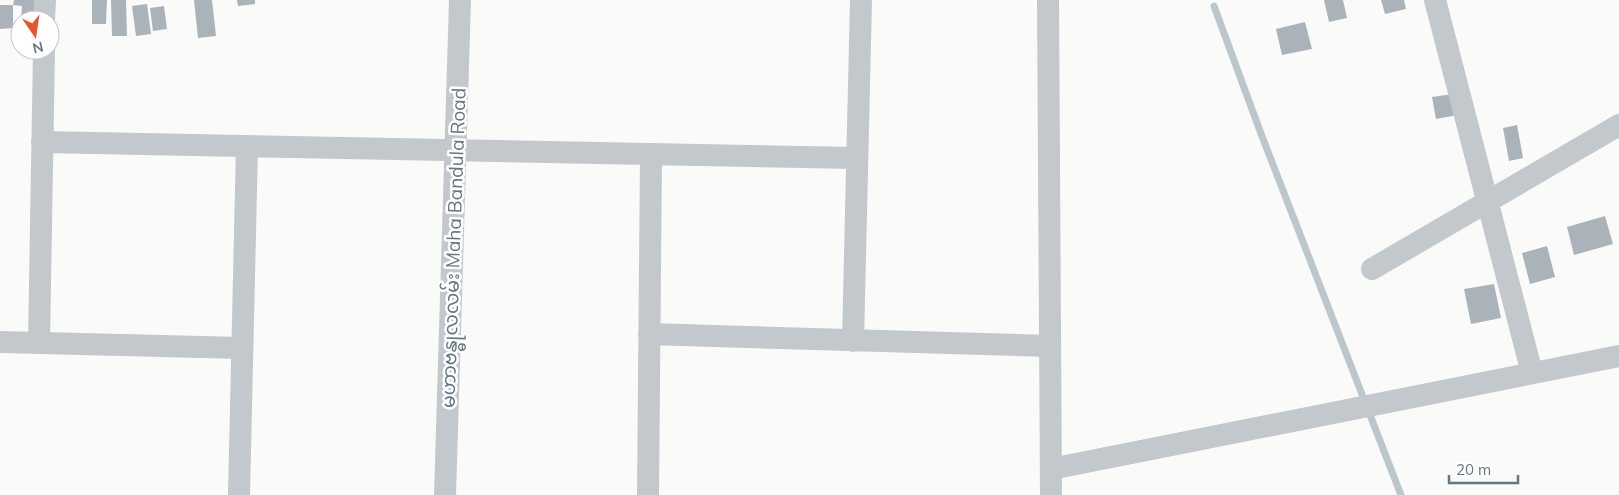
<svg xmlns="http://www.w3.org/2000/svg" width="1619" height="495" font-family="Mulish,'Noto Sans Myanmar',sans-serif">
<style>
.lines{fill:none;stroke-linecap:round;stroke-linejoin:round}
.stream{stroke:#bbc7cb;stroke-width:7}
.building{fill:#aab3b9}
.minor{stroke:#c3c8cc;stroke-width:22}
.labels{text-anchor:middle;stroke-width:5;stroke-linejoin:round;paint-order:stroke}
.street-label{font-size:19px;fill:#657683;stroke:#fff}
</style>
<rect width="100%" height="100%" fill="#fafaf8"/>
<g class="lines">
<path class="stream" d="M1214 6 1260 131 1401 495"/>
</g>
<path class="building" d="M14 0H35L33 20H21L22 6 13 5Z
M92 0H107L106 24H92Z
M111 0H126L127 36H112Z
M194 0H212L216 36 198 38Z
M237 0H255V4L238 6Z
M1324 0H1343L1347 18 1329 22Z
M1381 0H1404L1406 9 1385 14Z
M147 4 151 34 136 36 132 6Z
M0 5H13V28L0 29Z
M164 6 167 29 153 31 150 8Z
M1305 22 1312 49 1282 55 1276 29Z
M1453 94 1457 115 1436 119 1432 97Z
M1517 125 1523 158 1509 161 1503 128Z
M1605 216 1613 244 1574 255 1567 227Z
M1547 246 1555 277 1530 284 1522 253Z
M1494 284 1501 318 1471 324 1464 289Z"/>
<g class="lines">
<path class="minor" d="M1048 0 1051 495
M1435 0 1532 373
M44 20 45 0
M42 142 856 158
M1372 269 1619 125
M649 334 1050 346
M853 341 861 0
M0 342 242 348
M39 343 44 50
M1051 469 1619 356
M239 495 247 146
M445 495 460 0
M648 495 651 154"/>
</g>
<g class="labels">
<g class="street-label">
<text transform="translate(453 248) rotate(-88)" y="7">မဟာဗန္ဓုလလမ်း Maha Bandula Road</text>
</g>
</g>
<g transform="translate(35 35) rotate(167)"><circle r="24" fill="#ffffff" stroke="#c1c8cd"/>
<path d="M0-4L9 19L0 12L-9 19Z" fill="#e4572e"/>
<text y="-8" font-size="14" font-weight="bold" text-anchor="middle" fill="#657683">N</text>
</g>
<path d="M1449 475v8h69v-8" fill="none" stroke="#657683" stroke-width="2.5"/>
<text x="1456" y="475" font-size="15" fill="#657683" stroke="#ffffff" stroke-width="4" paint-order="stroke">20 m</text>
</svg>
